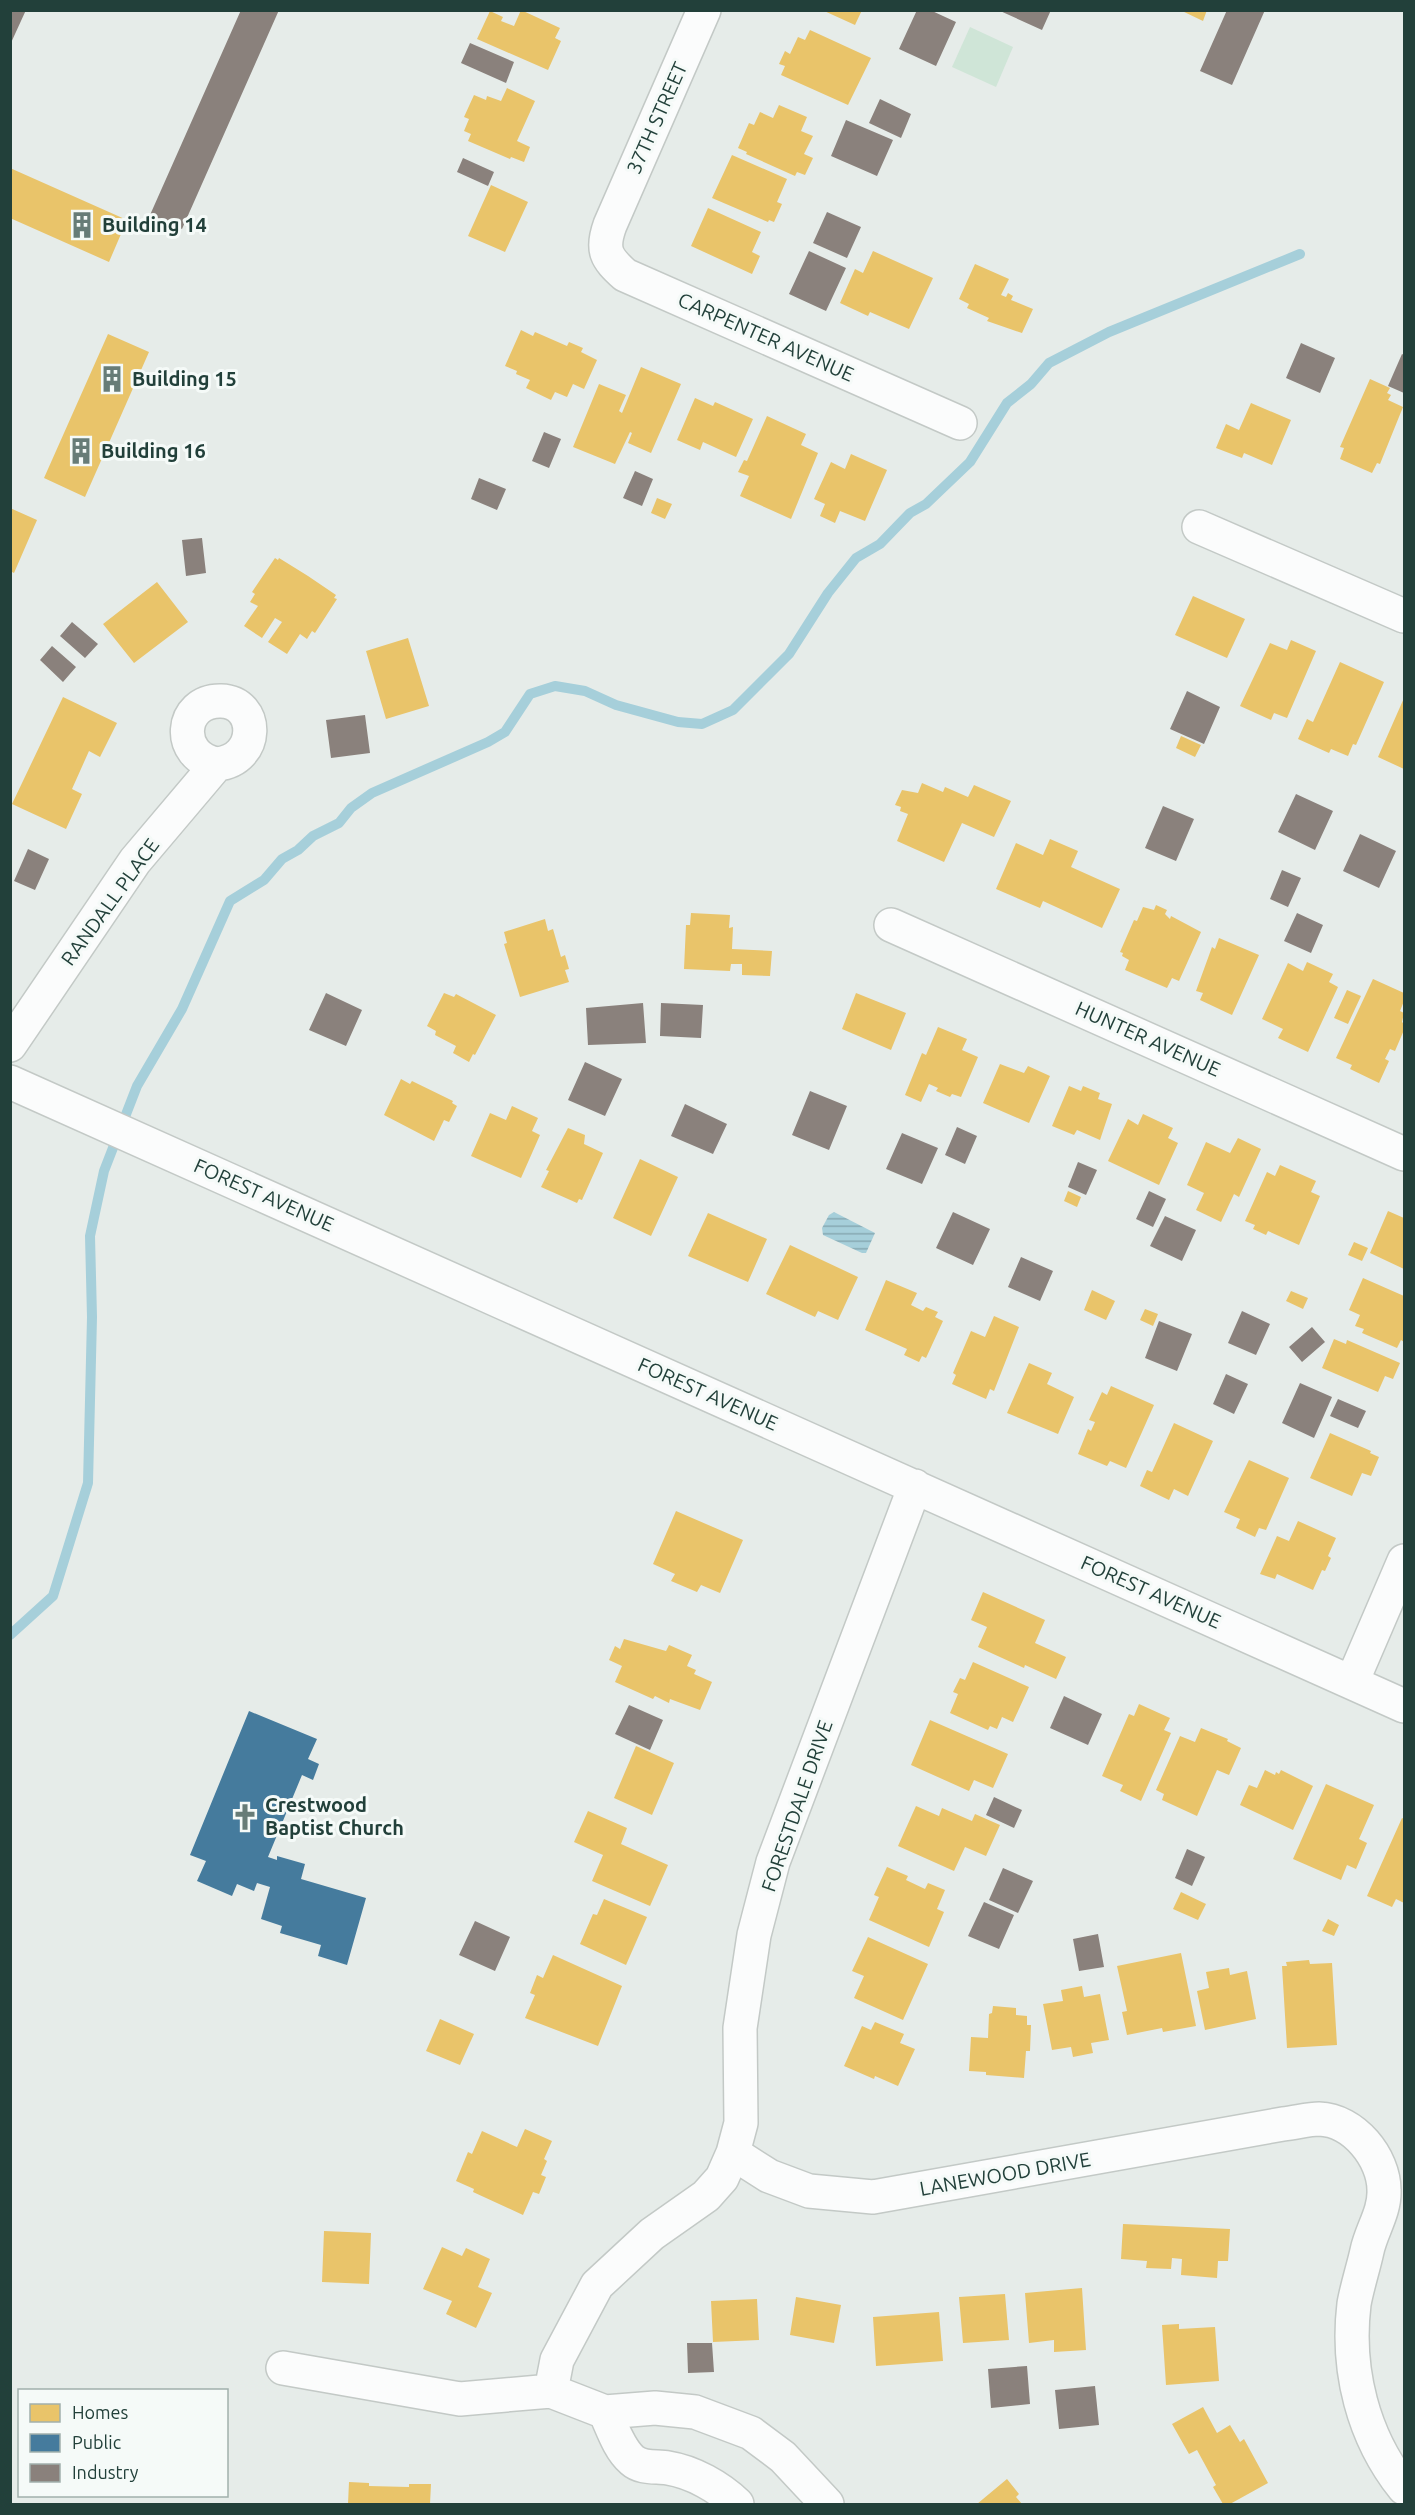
<svg xmlns="http://www.w3.org/2000/svg" width="1415" height="2515" font-family="Ubuntu,sans-serif">
<style>
.green{fill:#cfe5d7}
.water{fill:url(#water-rules)}
.homes{fill:#e9c46a}
.public{fill:#457b9d}
.industry{fill:#8a817c}
.lines{fill:none;stroke-linecap:round;stroke-linejoin:round}
.stream{stroke:#a6cfda;stroke-width:10}
.street-casing{stroke:#c3c9c6;stroke-width:36}
.street{stroke:#fbfcfc;stroke-width:33}
.labels{text-anchor:middle;stroke-width:6;stroke-linejoin:round;paint-order:stroke}
.street-label{font-size:20px;fill:#22403a;stroke:#f5faf8}
.poi-label{font-size:20px;font-weight:bold;fill:#22403a;stroke:#f5faf8;text-anchor:start}
</style>
<defs>
<pattern id="water-rules" width="6" height="5" patternUnits="userSpaceOnUse" patternTransform="scale(1.5)"><rect width="6" height="5" fill="#a6cfda"/><path d="M0 2.5h6" fill="none" stroke="#87a9b2"/></pattern>
</defs>
<rect width="100%" height="100%" fill="#e6ece9"/>
<path class="green" d="M970 27 1013 47 996 87 952 67Z"/>
<path class="water" d="M834 1212 875 1233 866 1253H862L823 1235 822 1228 829 1215Z"/>
<path class="homes" d="M521 10 560 28 555 38 561 41 548 70 477 39 490 11 503 17 501 21 514 26Z
M822 10H862L855 25Z
M1180 10H1207L1203 21Z
M810 30 871 58 848 105 781 75 785 66 779 64 785 51 790 54 798 37 805 40Z
M507 88 535 101 517 141 530 147 524 162 511 157 510 159 468 141 471 134 464 131 469 119 464 117 474 95 486 100 487 96 501 101Z
M779 105 807 117 801 131 813 136 804 154 813 158 805 175 797 172 795 176 746 154 747 152 738 148 749 123 754 125 760 112 773 118Z
M732 155 787 179 777 202 782 204 774 222 769 220 768 222 712 198Z
M10 168 127 220 109 262 10 218Z
M491 185 528 202 505 252 468 236Z
M708 208 761 232 752 252 760 256 752 274 691 246Z
M873 251 933 278 909 329 870 312 868 316 840 303 855 269 863 273Z
M975 264 1009 279 1001 295 1006 297 1008 293 1013 296 1011 300 1033 309 1022 333 987 321 989 318 967 308 969 304 959 299Z
M521 330 533 336 535 332 567 346 569 342 583 348 581 352 597 360 584 389 573 384 567 397 555 392 551 400 526 388 530 380 516 374 517 371 505 366Z
M108 334 149 352 85 497 44 478Z
M641 367 681 384 651 453 628 443 632 433 630 432 615 464 573 447 599 384 626 395 619 411 622 413Z
M1370 379 1390 388 1387 393 1391 395 1388 400 1403 407 1380 464 1377 463 1372 473 1340 459 1344 448 1340 447Z
M695 398 713 406 715 402 753 419 736 457 703 442 700 450 677 440Z
M1251 403 1291 420 1272 465 1244 453 1242 458 1216 448 1226 424 1239 430Z
M767 416 806 434 801 445 818 453 791 519 740 496 749 476 738 472 744 460 747 461Z
M851 454 887 470 865 521 840 511 835 523 820 516 825 504 814 499 831 462 845 469Z
M657 498 672 504 665 519 651 513Z
M10 508 37 520 14 573 10 571Z
M275 558 278 560 279 558 308 576 336 595 334 598 337 599 315 633 312 631 307 639 300 634 287 654 268 642 282 622 275 618 262 638 244 626 258 606 250 602 255 594 252 592Z
M157 582 188 622 134 663 103 624Z
M1193 596 1245 619 1227 658 1175 635Z
M408 638 429 706 386 719 366 651Z
M1291 640 1316 651 1287 718 1274 713 1271 720 1240 706 1270 643 1287 650Z
M1340 662 1384 682 1356 745 1353 744 1348 756 1331 749 1329 753 1298 739 1307 719 1313 722Z
M63 697 117 723 100 757 89 751 72 789 82 794 66 829 12 804Z
M1404 698V769L1378 757Z
M1181 736 1201 745 1195 757 1176 748Z
M922 783 943 792 945 787 968 797 974 785 1011 801 994 837 962 823 944 862 897 841 908 814 900 811 901 807 895 805 902 790 918 793Z
M1050 839 1078 851 1071 867 1120 889 1102 928 1043 901 1040 908 996 889 1016 843 1043 855Z
M1156 905 1167 910 1165 914 1170 919 1171 916 1201 932 1179 981 1172 978 1167 988 1125 970 1129 960 1122 956 1123 953 1120 952 1134 920 1137 921 1143 907 1154 910Z
M691 913 730 915 729 928 733 927 732 949 772 951 770 976 742 975V964H731L730 971 684 969 686 925H690Z
M545 919 548 931 553 929 561 957 565 955 569 969 565 970 569 982 520 997 504 944 507 943 504 932Z
M1219 938 1259 955 1232 1015 1200 1000 1203 993 1196 991 1212 947 1215 949Z
M1307 962 1333 974 1329 982 1338 987 1308 1052 1278 1038 1283 1029 1262 1019 1288 963 1303 971Z
M1373 979 1404 993V1001L1400 1011 1404 1013 1402 1022 1404 1024V1030L1395 1051 1390 1049 1385 1059 1389 1061 1379 1083 1350 1069 1352 1065 1336 1058Z
M1347 990 1361 996 1348 1024 1334 1018Z
M444 993 454 997 456 994 496 1015 475 1055 473 1054 469 1062 453 1053 456 1046 435 1035 436 1031 427 1026Z
M856 993 906 1013 891 1050 842 1029Z
M938 1027 967 1039 962 1050 978 1057 961 1097 952 1094 950 1097 936 1091 938 1088 929 1084 921 1102 905 1095 922 1053 926 1055Z
M1000 1064 1024 1073 1028 1066 1050 1076 1029 1123 983 1103Z
M401 1079 410 1084 412 1081 453 1101 452 1103 457 1106 449 1122 444 1120 434 1141 384 1115Z
M1069 1086 1081 1091 1083 1086 1100 1093 1098 1099 1112 1104 1100 1140 1077 1130 1074 1135 1052 1126Z
M512 1106 538 1118 532 1131 540 1135 521 1178 471 1156 490 1113 506 1120Z
M1143 1114 1173 1128 1168 1138 1178 1143 1159 1185 1108 1161 1128 1119 1138 1125Z
M568 1128 585 1135 584 1144 603 1153 582 1200 579 1199 577 1203 541 1187 549 1171 546 1170Z
M1238 1138 1261 1149 1239 1197 1234 1194 1221 1222 1196 1210 1204 1193 1187 1185 1206 1142 1230 1153Z
M640 1159 678 1177 651 1236 613 1218Z
M1280 1165 1316 1181 1311 1192 1320 1196 1299 1245 1268 1231 1266 1235 1253 1229 1255 1225 1245 1221 1267 1172 1275 1176Z
M1068 1191 1081 1197 1077 1207 1064 1201Z
M1388 1211 1404 1218V1269L1370 1253Z
M708 1213 767 1239 748 1282 688 1256Z
M1354 1242 1368 1248 1362 1261 1348 1255Z
M790 1245 858 1277 838 1320 818 1311 815 1317 766 1294Z
M1363 1278 1404 1296V1342L1401 1340 1397 1348 1362 1333 1364 1329 1355 1326 1360 1315 1349 1310Z
M886 1280 917 1293 911 1305 923 1311 926 1307 938 1312 935 1317 943 1321 926 1358 922 1356 919 1362 904 1355 907 1349 865 1330Z
M1092 1290 1115 1301 1106 1320 1084 1310Z
M1291 1291 1308 1298 1303 1309 1286 1301Z
M1145 1309 1158 1314 1153 1326 1140 1320Z
M994 1316 1019 1327 994 1391 990 1389 986 1399 952 1384 956 1375 953 1373 971 1331 985 1337Z
M1334 1339 1346 1344 1347 1340 1400 1363 1393 1379 1385 1376 1378 1392 1322 1368Z
M1029 1363 1052 1373 1047 1384 1074 1397 1058 1434 1007 1413Z
M1111 1386 1154 1405 1126 1468 1110 1461 1107 1466 1078 1454 1088 1429 1091 1431 1095 1422 1089 1420 1102 1392 1107 1395Z
M1174 1423 1213 1441 1188 1496 1174 1489 1169 1500 1140 1486 1147 1470 1152 1472Z
M1330 1433 1371 1451 1370 1453 1379 1457 1371 1476 1362 1473 1352 1496 1310 1478Z
M1249 1460 1289 1478 1266 1530 1259 1528 1255 1537 1236 1528 1240 1519 1224 1512Z
M676 1511 743 1540 720 1593 701 1585 697 1592 671 1581 675 1574 653 1564Z
M1298 1521 1336 1538 1328 1556 1331 1558 1325 1571 1322 1570 1313 1590 1277 1574 1275 1579 1260 1574 1277 1536 1289 1541Z
M983 1592 1045 1620 1035 1643 1066 1657 1056 1679 1025 1665 1024 1668 978 1647 987 1627 971 1620Z
M624 1639 666 1651 669 1645 692 1655 687 1666 696 1670 694 1674 712 1682 700 1710 670 1699 669 1703 655 1696 653 1699 615 1682 622 1666 609 1660 615 1646 620 1649Z
M973 1662 1029 1687 1013 1722 1002 1717 997 1729 990 1726 988 1730 950 1713 958 1694 953 1692 960 1678 965 1680Z
M1139 1704 1170 1718 1164 1730 1171 1733 1141 1801 1120 1791 1123 1785 1102 1776 1129 1714 1134 1716Z
M930 1720 1008 1754 993 1788 974 1780 969 1791 911 1765Z
M1201 1728 1228 1739 1227 1741 1241 1748 1229 1775 1217 1770 1197 1816 1162 1800 1164 1794 1156 1790 1180 1736 1195 1742Z
M636 1746 674 1763 652 1815 614 1798Z
M1265 1770 1275 1775 1276 1772 1279 1774 1281 1770 1313 1786 1293 1830 1240 1805 1249 1785 1257 1788Z
M1326 1784 1374 1805 1359 1839 1367 1843 1356 1869 1347 1865 1341 1880 1293 1859Z
M916 1806 939 1816 942 1808 972 1821 975 1814 1000 1825 986 1856 965 1847 954 1871 898 1846Z
M588 1811 627 1828 621 1844 668 1865 650 1906 592 1881 603 1855 574 1842Z
M1402 1818 1404 1819V1903L1396 1899 1392 1907 1367 1896Z
M887 1867 908 1876 906 1880 925 1889 928 1883 945 1890 937 1909 944 1912 929 1947 869 1920 879 1897 874 1895Z
M1181 1892 1206 1904 1198 1920 1173 1909Z
M604 1899 647 1917 626 1965 580 1944 593 1914 597 1915Z
M1328 1919 1339 1925 1334 1936 1322 1931Z
M868 1937 928 1964 903 2020 854 1998 864 1976 852 1971Z
M1181 1953 1196 2026 1163 2032 1162 2028 1127 2035 1122 2012 1127 2011 1117 1966Z
M553 1955 622 1986 598 2046 525 2018 535 1995 530 1993 537 1975 543 1978Z
M1309 1960 1310 1964 1332 1963 1337 2045 1287 2048 1282 1966H1287L1286 1962Z
M1229 1968 1230 1975 1247 1971 1256 2019 1205 2030 1197 1991 1209 1988 1206 1972Z
M1082 1986 1084 1997 1100 1994 1109 2040 1091 2043 1093 2053 1073 2057 1071 2047 1052 2050 1043 2004 1063 2001 1061 1990Z
M993 2006 1016 2008V2015L1027 2016V2025H1031L1030 2051H1026L1024 2078 986 2075V2072L969 2071 971 2037 988 2038 989 2014 992 2013Z
M440 2019 474 2034 460 2065 426 2051Z
M875 2022 904 2034 900 2043 915 2049 898 2086 875 2076 874 2079 844 2066 862 2026 871 2030Z
M525 2129 552 2141 544 2159 547 2161 541 2175 546 2177 539 2194 533 2192 523 2215 473 2192 474 2189 456 2181 468 2152 472 2154 482 2131 517 2147Z
M1123 2224 1230 2229 1228 2261H1218L1217 2278 1181 2275 1182 2259 1172 2258 1171 2269 1146 2268 1147 2261 1121 2259Z
M324 2231 371 2233 369 2284 322 2282Z
M442 2247 462 2256 466 2248 490 2259 478 2287 492 2293 476 2328 446 2314 452 2301 423 2289Z
M1082 2288 1086 2350 1054 2352V2340L1029 2343 1025 2293Z
M1005 2294 1009 2340 963 2343 959 2297Z
M796 2297 841 2305 834 2343 790 2335Z
M757 2299 759 2340 713 2342 711 2301Z
M939 2312 943 2361 876 2366 873 2317Z
M1179 2324V2329L1215 2327 1219 2381 1166 2385 1162 2325Z
M1203 2407 1217 2433 1230 2425 1240 2442 1244 2439 1268 2483 1230 2504H1223L1213 2487 1216 2485 1197 2450 1189 2454 1172 2424Z
M1007 2479 1019 2494 1016 2497 1022 2504H977Z
M349 2482 369 2483V2486L409 2487V2484H431L430 2504H348Z"/>
<path class="public" d="M249 1711 317 1739 308 1759 319 1764 313 1780 302 1775 268 1857 277 1860V1856L305 1864 301 1879 366 1898 347 1965 318 1956 321 1945 280 1933 282 1926 261 1919 270 1887 257 1883 254 1891 237 1884 232 1896 197 1881 206 1861 190 1855Z"/>
<path class="industry" d="M10 10H26L10 45Z
M241 10H279L182 229 150 215Z
M917 10H930L956 22 936 66 899 49Z
M998 10H1051L1042 30Z
M1227 10H1265L1232 85 1200 71Z
M470 43 514 62 506 83 461 63Z
M880 99 911 114 901 138 869 123Z
M846 120 893 140 877 176 831 156Z
M463 158 494 172 488 186 457 172Z
M827 212 861 227 847 258 813 243Z
M809 251 846 268 826 311 789 294Z
M1301 343 1335 358 1320 393 1286 378Z
M1402 354 1404 355V393L1388 386Z
M544 432 561 439 549 468 532 461Z
M635 471 653 479 642 506 623 498Z
M479 478 506 489 497 510 471 499Z
M202 538 206 573 186 576 182 540Z
M72 622 98 644 85 658 60 636Z
M52 646 76 667 63 682 40 660Z
M1187 691 1220 707 1204 744 1170 729Z
M365 715 370 753 331 758 326 720Z
M1296 794 1333 811 1315 850 1278 832Z
M1163 806 1194 819 1176 861 1145 848Z
M1360 834 1396 851 1379 888 1343 871Z
M28 849 49 859 35 890 14 881Z
M1282 870 1301 878 1288 907 1270 899Z
M1297 913 1323 925 1311 953 1284 941Z
M326 993 362 1010 346 1046 309 1030Z
M643 1003 646 1043 588 1045 586 1008Z
M661 1003 703 1005 701 1038 660 1036Z
M585 1062 622 1079 605 1116 568 1100Z
M810 1091 847 1106 829 1150 792 1135Z
M685 1104 727 1124 713 1154 671 1136Z
M957 1127 977 1136 965 1164 945 1155Z
M902 1133 938 1148 922 1184 886 1169Z
M1078 1162 1097 1170 1086 1195 1068 1187Z
M1149 1191 1166 1199 1153 1227 1136 1219Z
M953 1212 990 1229 973 1265 936 1248Z
M1165 1216 1196 1230 1182 1261 1150 1246Z
M1021 1257 1053 1271 1040 1301 1008 1287Z
M1242 1311 1270 1324 1256 1355 1228 1343Z
M1159 1321 1192 1334 1177 1371 1145 1358Z
M1312 1327 1325 1342 1302 1362 1289 1347Z
M1226 1374 1248 1384 1234 1414 1213 1404Z
M1300 1383 1332 1397 1314 1438 1282 1423Z
M1338 1399 1366 1411 1358 1428 1330 1416Z
M1064 1696 1102 1714 1088 1745 1050 1728Z
M629 1705 663 1720 650 1750 615 1734Z
M994 1797 1022 1810 1014 1828 986 1815Z
M1187 1849 1205 1857 1192 1886 1175 1878Z
M1003 1868 1033 1881 1018 1913 989 1900Z
M984 1902 1014 1915 999 1949 968 1936Z
M475 1921 510 1937 495 1971 459 1955Z
M1098 1934 1104 1967 1079 1971 1073 1939Z
M687 2343H712L714 2372 688 2373Z
M1027 2366 1030 2404 991 2408 988 2369Z
M1095 2386 1099 2425 1059 2429 1055 2390Z"/>
<g class="lines">
<path class="stream" d="M10 1635 53 1596 88 1483 92 1317 90 1236 104 1171 137 1086 182 1009 230 901 264 880 282 859 298 850 313 836 339 823 351 808 372 793 488 742 505 732 530 694 555 686 585 691 616 705 678 722 702 724 733 710 789 654 828 593 856 558 880 544 910 513 926 504 970 462 1007 403 1031 384 1049 363 1109 332 1300 254"/>
<defs>
<path id="street" d="M704 10 610 225C601 250 606 258 625 275L960 423
M1199 527 1404 616
M891 925 1404 1154
M10 1045 135 861 217 764C260 760 260 702 221 701 179 700 175 757 217 764
M10 1082 1404 1706
M1352 1682 1404 1561
M733 2153 769 2176 809 2191 873 2197 1283 2124C1295 2123 1308 2119 1319 2119 1354 2120 1384 2158 1384 2190 1385 2212 1371 2231 1367 2251 1363 2269 1357 2287 1354 2304 1346 2370 1363 2437 1404 2488
M283 2368 460 2399 551 2391 605 2412 655 2408 695 2412 751 2433 783 2457 827 2504
M551 2391 557 2360 597 2285 652 2234 706 2196 722 2178 733 2153 741 2123 740 2028 754 1935 773 1862 915 1486
M605 2412C612 2427 619 2449 632 2460 642 2469 656 2466 668 2468 693 2472 719 2487 737 2504"/>
</defs>
<use href="#street" class="street-casing"/>
<use href="#street" class="street"/>
</g>
<defs>
<symbol id="building-bare" viewBox="-9 -9 18 18"><path d="M-4-6H4V6H1V3H-1V6H-4ZM-2.5-4.3h1.7v1.8h-1.7ZM.8-4.3h1.7v1.8H.8ZM-2.5-1h1.7V.8h-1.7ZM.8-1h1.7V.8H.8Z" fill="#677c77" stroke="#f5faf8" stroke-width="2.5" paint-order="stroke"/></symbol>
<symbol id="church-bare" viewBox="-9 -9 18 18"><path d="M-1.2-6h2.4v3.5h3.3v2.4h-3.3V6h-2.4V-.1h-3.3v-2.4h3.3Z" fill="#677c77" stroke="#f5faf8" stroke-width="2.5" paint-order="stroke"/></symbol>
</defs>
<g fill-rule="evenodd">
<use href="#building-bare" x="63" y="206" width="38" height="38"/>
<use href="#building-bare" x="93" y="360" width="38" height="38"/>
<use href="#building-bare" x="62" y="432" width="38" height="38"/>
<use href="#church-bare" x="226" y="1798" width="38" height="38"/>
</g>
<g class="labels">
<g class="street-label">
<text transform="translate(657 118) rotate(-66)" y="7">37TH STREET</text>
<text transform="translate(766 337) rotate(24)" y="7">CARPENTER AVENUE</text>
<text transform="translate(110 902) rotate(-54)" y="7">RANDALL PLACE</text>
<text transform="translate(1148 1039) rotate(24)" y="7">HUNTER AVENUE</text>
<text transform="translate(264 1195) rotate(24)" y="7">FOREST AVENUE</text>
<text transform="translate(708 1394) rotate(24)" y="7">FOREST AVENUE</text>
<text transform="translate(1151 1592) rotate(24)" y="7">FOREST AVENUE</text>
<text transform="translate(797 1806) rotate(-71)" y="7">FORESTDALE DRIVE</text>
<text transform="translate(1005 2174) rotate(-10)" y="7">LANEWOOD DRIVE</text>
</g>
<g class="poi-label">
<text x="102" y="232">Building 14</text>
<text x="132" y="386">Building 15</text>
<text x="101" y="458">Building 16</text>
<text x="265" y="1812">Crestwood<tspan x="265" dy="23">Baptist Church</tspan></text>
</g>
</g>
<rect width="1415" height="2515" fill="none" stroke="#22403a" stroke-width="24"/>
<rect x="18" y="2389" width="210" height="108" fill="#f5faf8" stroke="#a1b0ac" stroke-width="1.5"/>
<rect x="30" y="2404" width="30" height="18" fill="#e9c46a" stroke="#a1b0ac" stroke-width="1.5"/>
<text x="72" y="2419" font-size="18" fill="#22403a">Homes</text>
<rect x="30" y="2434" width="30" height="18" fill="#457b9d" stroke="#a1b0ac" stroke-width="1.5"/>
<text x="72" y="2449" font-size="18" fill="#22403a">Public</text>
<rect x="30" y="2464" width="30" height="18" fill="#8a817c" stroke="#a1b0ac" stroke-width="1.5"/>
<text x="72" y="2479" font-size="18" fill="#22403a">Industry</text>
</svg>
